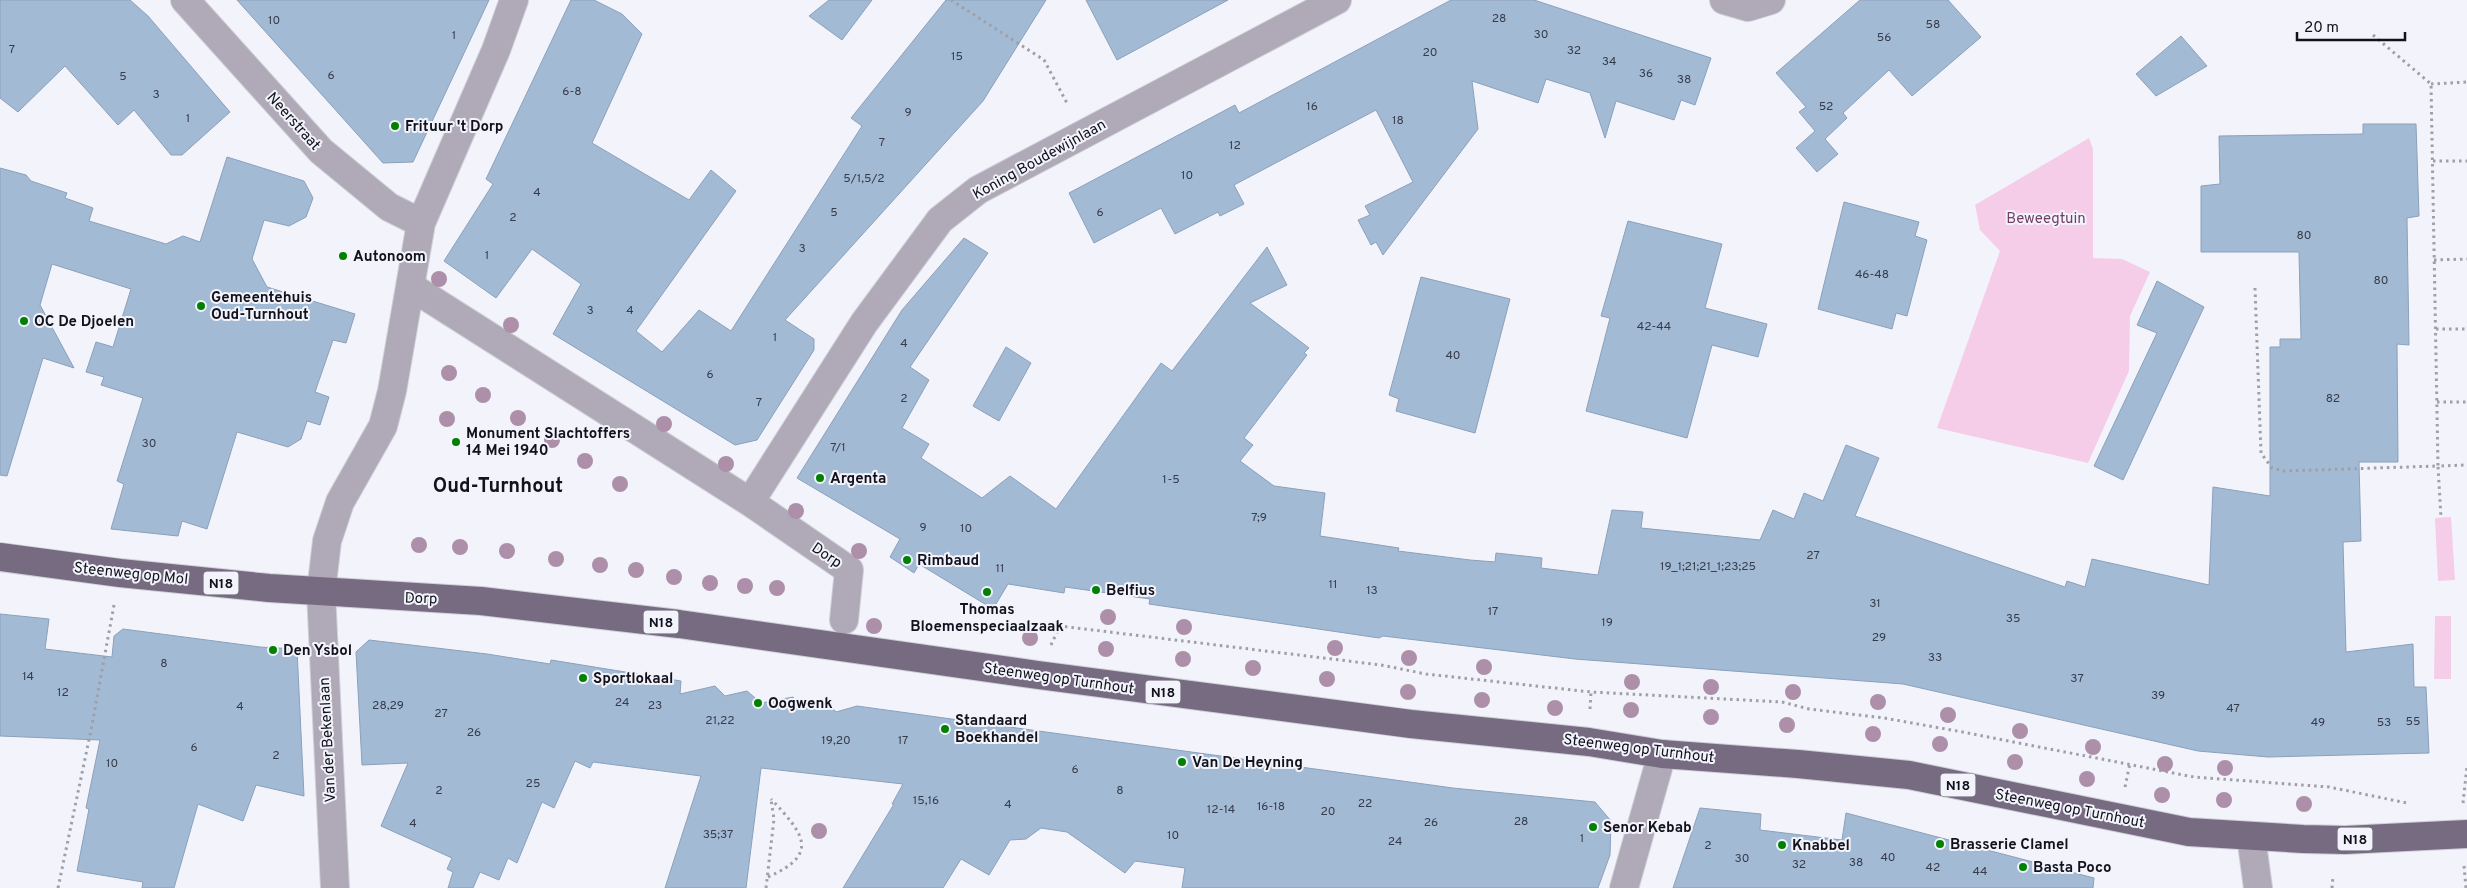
<svg xmlns="http://www.w3.org/2000/svg" width="2467" height="888" font-family="Overpass,sans-serif">
<style>
.green{fill:#f5cde9}
.building{fill:#a3bad4;stroke:#8ba0bb}
.lines{fill:none;stroke-linecap:round;stroke-linejoin:round}
.minor-casing{stroke:#cfd0d7;stroke-width:30}
.major-casing{stroke:#cfd0d7;stroke-width:30}
.path{stroke:#9e9fa7;stroke-width:3;stroke-dasharray:2.5 4;stroke-linecap:butt}
.minor{stroke:#b0a9b7;stroke-width:28}
.major{stroke:#776b82;stroke-width:28}
.tree{fill:#ad8faa}
.poi-dot{fill:#008200;stroke:#f3f4fb;stroke-width:2}
.labels{text-anchor:middle;stroke-width:4;stroke-linejoin:round;paint-order:stroke}
.number-label{font-size:12px;fill:#363c4b}
.shield{fill:#f3f4fb;stroke:#555660;stroke-width:1}
.shield-label{font-size:14px;font-weight:bold;fill:#11121d}
.street-label{font-size:15px;fill:#11121d;stroke:#f3f4fb}
.poi-label{font-size:15px;font-weight:bold;fill:#11121d;stroke:#f3f4fb;text-anchor:start}
.park-label{font-size:15px;fill:#743d67;stroke:#f3f4fb}
.district-label{font-size:20px;font-weight:bold;fill:#11121d;stroke:#f3f4fb}
</style>
<rect width="100%" height="100%" fill="#f3f4fb"/>
<path class="green" d="M2089 138 2093 149V258L2122 259 2150 272 2130 316 2129 371 2088 463 1937 428 2000 251 1980 230 1975 205Z
M2451 517 2455 580 2438 581 2435 518Z
M2435 616H2451V679H2434Z"/>
<path class="building" d="M0 0H130L148 16 230 112 182 155H171L134 110 118 125 65 66 18 112 0 98Z
M237 0H489L413 162 383 163Z
M571 0H594L622 14 642 34 592 143 689 200 711 170 736 191 636 331 662 352 699 310 731 331 862 126 851 118 946 0H1046L983 101 785 320 814 339V350L757 440 735 445 553 334 581 284 532 249 496 298 444 261 493 184 486 179Z
M829 0H872L842 40 809 16Z
M1086 0H1228L1117 60Z
M1451 0H1534L1711 58 1695 105 1681 100 1674 120 1616 101 1605 138 1590 93 1546 79 1538 103 1472 81 1478 129 1383 255 1376 242 1371 245 1358 220 1370 215 1365 206 1413 182 1376 110 1234 185 1244 204 1220 216 1218 212 1175 234 1161 208 1094 243 1069 193 1235 105 1239 113Z
M1860 0H1948L1981 37 1912 96 1889 70 1843 113 1847 118 1825 139 1838 154 1817 172 1796 148 1815 131 1799 112 1806 107 1776 73Z
M2181 36 2207 66 2156 96 2136 74Z
M2363 124H2416L2419 216 2407 218 2409 345 2397 344 2398 462H2359L2361 541 2343 542 2346 652 2413 644 2414 687H2426L2429 753 2268 757 2198 751 1903 684 1575 659 1383 636 1379 638 1149 604 1150 599 1065 587 1064 593 1008 584 993 609 919 564 914 573 890 557 900 539 797 478 902 310 964 238 988 253 910 367 929 380 902 428 929 444 921 458 982 498 1010 476 1056 509 1161 363 1172 371 1267 247 1287 285 1250 303 1309 348 1304 353 1307 355 1244 438 1253 445 1240 461 1274 486 1325 493 1320 536 1399 548 1398 551 1470 560 1495 562 1496 553 1542 558 1541 568 1598 575 1612 510 1643 512 1641 528 1760 540 1773 510 1794 519 1804 493 1823 501 1846 445 1879 458 1855 516 2065 587 2067 581 2085 587 2092 559 2209 585 2213 487 2270 496V347H2280V339H2301L2299 252H2201V186L2220 184 2219 136 2363 134Z
M227 157 304 181 313 198 306 217 289 226 264 220 252 259 267 287 355 314 346 343 333 340 315 392 329 397 320 425 307 421 301 439 288 447 237 432 207 529 182 521 178 536 111 529 124 484 117 481 143 398 101 385 104 377 86 372 96 342 113 347 131 289 52 264 40 305 74 368 43 358 7 476 0 475V168L26 175 31 181 67 193 65 198 93 208 89 221 166 244 183 236 200 242Z
M1844 202 1919 222 1915 236 1927 240 1907 316 1896 313 1892 329 1818 309Z
M1628 221 1722 244 1705 308 1767 324 1758 357 1712 345 1687 438 1586 411 1610 318 1601 316Z
M1421 277 1510 299 1475 433 1396 411 1399 399 1389 395Z
M2157 281 2204 307 2123 480 2094 466 2157 333 2137 325Z
M1006 347 1031 363 999 421 973 406Z
M0 614 49 619 45 649 112 657 114 636 123 629 260 647 297 649 304 796 256 785 243 821 198 804 174 888H142L143 882 77 871 89 809 86 808 100 740 0 736Z
M369 640 487 654 550 664 551 660 681 681 680 694 715 686 725 696 747 691 761 703 793 697 803 707 827 702 836 712 857 706 1453 788 1595 802 1611 821 1610 855 1598 888H1182L1185 868 1135 861 1125 873 1067 832 1041 828 1026 839 1010 840 989 875 961 859 943 888H843L894 804H892L903 784 761 768 746 888H665L701 776 593 762 590 768 575 761 554 808 542 802 517 863 508 858 499 880 480 872 473 888H448L453 872 447 869 452 858 381 826 408 763 362 765 356 652Z
M1700 808 1761 814 1760 830 1842 840 1846 813 2094 878 2093 888H1673Z"/>
<g class="lines">
<defs>
<path id="minor" d="M185 0 321 151 389 207 421 223
M1724 0 1748 7 1771 0
M410 286 750 502 849 570 844 620
M750 502 864 323 940 220 978 190 1337 0
M2251 836 2258 888
M335 888 321 592 327 541 340 502 383 426 392 391 421 223 496 50 514 0
M1624 888 1662 754"/>
<path id="major" d="M0 557 120 573 269 588 481 601 679 624 1038 675 1411 724 1589 742 1662 754 1798 764 1909 775 2189 832 2303 839 2345 840 2467 834"/>
</defs>
<use href="#minor" class="minor-casing"/>
<use href="#major" class="major-casing"/>
<path class="path" d="M951 0 1044 60 1068 105
M2373 35 2431 84 2438 466 2467 465
M2431 84 2467 82
M2433 161H2467
M2434 260 2467 259
M2255 288 2261 453 2272 468 2284 471 2438 466 2441 518
M2436 329H2467
M2437 402H2467
M1051 645 1060 626 1381 665 1426 674 1591 692 1782 702 1809 709 1884 718 1957 731 2194 777 2329 787 2407 803
M1590 709 1591 692
M2125 787 2130 763
M2463 803 2467 766
M2464 866 2466 888
M768 877C821 854 803 833 771 799
M58 888 91 730 114 605
M766 888 774 819 771 799
M2332 888 2333 876"/>
<use href="#minor" class="minor"/>
<use href="#major" class="major"/>
</g>
<g class="tree">
<circle cx="439" cy="279" r="8"/>
<circle cx="511" cy="325" r="8"/>
<circle cx="449" cy="373" r="8"/>
<circle cx="483" cy="395" r="8"/>
<circle cx="518" cy="418" r="8"/>
<circle cx="447" cy="419" r="8"/>
<circle cx="664" cy="424" r="8"/>
<circle cx="552" cy="440" r="8"/>
<circle cx="585" cy="461" r="8"/>
<circle cx="726" cy="464" r="8"/>
<circle cx="620" cy="484" r="8"/>
<circle cx="796" cy="511" r="8"/>
<circle cx="419" cy="545" r="8"/>
<circle cx="460" cy="547" r="8"/>
<circle cx="507" cy="551" r="8"/>
<circle cx="859" cy="551" r="8"/>
<circle cx="556" cy="559" r="8"/>
<circle cx="600" cy="565" r="8"/>
<circle cx="636" cy="570" r="8"/>
<circle cx="674" cy="577" r="8"/>
<circle cx="710" cy="583" r="8"/>
<circle cx="745" cy="586" r="8"/>
<circle cx="777" cy="588" r="8"/>
<circle cx="1108" cy="617" r="8"/>
<circle cx="874" cy="626" r="8"/>
<circle cx="1184" cy="627" r="8"/>
<circle cx="1030" cy="638" r="8"/>
<circle cx="1335" cy="648" r="8"/>
<circle cx="1106" cy="649" r="8"/>
<circle cx="1409" cy="658" r="8"/>
<circle cx="1183" cy="659" r="8"/>
<circle cx="1484" cy="667" r="8"/>
<circle cx="1253" cy="668" r="8"/>
<circle cx="1327" cy="679" r="8"/>
<circle cx="1632" cy="682" r="8"/>
<circle cx="1711" cy="687" r="8"/>
<circle cx="1408" cy="692" r="8"/>
<circle cx="1793" cy="692" r="8"/>
<circle cx="1482" cy="700" r="8"/>
<circle cx="1878" cy="702" r="8"/>
<circle cx="1555" cy="708" r="8"/>
<circle cx="1631" cy="710" r="8"/>
<circle cx="1948" cy="715" r="8"/>
<circle cx="1711" cy="717" r="8"/>
<circle cx="1787" cy="725" r="8"/>
<circle cx="2020" cy="731" r="8"/>
<circle cx="1873" cy="734" r="8"/>
<circle cx="1940" cy="744" r="8"/>
<circle cx="2093" cy="747" r="8"/>
<circle cx="2015" cy="762" r="8"/>
<circle cx="2165" cy="764" r="8"/>
<circle cx="2225" cy="768" r="8"/>
<circle cx="2087" cy="779" r="8"/>
<circle cx="2162" cy="795" r="8"/>
<circle cx="2224" cy="800" r="8"/>
<circle cx="2304" cy="804" r="8"/>
<circle cx="819" cy="831" r="8"/>
</g>
<g class="poi-dot">
<circle cx="395" cy="126" r="5"/>
<circle cx="343" cy="256" r="5"/>
<circle cx="201" cy="306" r="5"/>
<circle cx="24" cy="321" r="5"/>
<circle cx="456" cy="442" r="5"/>
<circle cx="820" cy="478" r="5"/>
<circle cx="907" cy="560" r="5"/>
<circle cx="1096" cy="590" r="5"/>
<circle cx="987" cy="592" r="5"/>
<circle cx="273" cy="650" r="5"/>
<circle cx="583" cy="678" r="5"/>
<circle cx="758" cy="703" r="5"/>
<circle cx="945" cy="729" r="5"/>
<circle cx="1182" cy="762" r="5"/>
<circle cx="1593" cy="827" r="5"/>
<circle cx="1940" cy="844" r="5"/>
<circle cx="1782" cy="845" r="5"/>
<circle cx="2023" cy="867" r="5"/>
</g>
<g class="labels">
<g class="number-label">
<text x="1499" y="22">28</text>
<text x="274" y="24">10</text>
<text x="1933" y="28">58</text>
<text x="1541" y="38">30</text>
<text x="454" y="39">1</text>
<text x="1884" y="41">56</text>
<text x="12" y="53">7</text>
<text x="1574" y="54">32</text>
<text x="1430" y="56">20</text>
<text x="957" y="60">15</text>
<text x="1609" y="65">34</text>
<text x="1646" y="77">36</text>
<text x="331" y="79">6</text>
<text x="123" y="80">5</text>
<text x="1684" y="83">38</text>
<text x="572" y="95">6-8</text>
<text x="156" y="98">3</text>
<text x="1312" y="110">16</text>
<text x="1826" y="110">52</text>
<text x="908" y="116">9</text>
<text x="188" y="122">1</text>
<text x="1398" y="124">18</text>
<text x="882" y="146">7</text>
<text x="1235" y="149">12</text>
<text x="1187" y="179">10</text>
<text x="864" y="182">5/1,5/2</text>
<text x="537" y="196">4</text>
<text x="834" y="216">5</text>
<text x="1100" y="216">6</text>
<text x="513" y="221">2</text>
<text x="2304" y="239">80</text>
<text x="802" y="252">3</text>
<text x="487" y="259">1</text>
<text x="1872" y="278">46-48</text>
<text x="2381" y="284">80</text>
<text x="590" y="314">3</text>
<text x="630" y="314">4</text>
<text x="1654" y="330">42-44</text>
<text x="775" y="341">1</text>
<text x="904" y="347">4</text>
<text x="1453" y="359">40</text>
<text x="710" y="378">6</text>
<text x="904" y="402">2</text>
<text x="2333" y="402">82</text>
<text x="759" y="406">7</text>
<text x="149" y="447">30</text>
<text x="838" y="451">7/1</text>
<text x="1171" y="483">1-5</text>
<text x="1259" y="521">7;9</text>
<text x="923" y="531">9</text>
<text x="966" y="532">10</text>
<text x="1813" y="559">27</text>
<text x="1708" y="570">19_1;21;21_1;23;25</text>
<text x="1000" y="572">11</text>
<text x="1333" y="588">11</text>
<text x="1372" y="594">13</text>
<text x="1875" y="607">31</text>
<text x="1493" y="615">17</text>
<text x="2013" y="622">35</text>
<text x="1607" y="626">19</text>
<text x="1879" y="641">29</text>
<text x="1935" y="661">33</text>
<text x="164" y="667">8</text>
<text x="28" y="680">14</text>
<text x="2077" y="682">37</text>
<text x="63" y="696">12</text>
<text x="2158" y="699">39</text>
<text x="622" y="706">24</text>
<text x="388" y="709">28,29</text>
<text x="655" y="709">23</text>
<text x="240" y="710">4</text>
<text x="2233" y="712">47</text>
<text x="441" y="717">27</text>
<text x="720" y="724">21,22</text>
<text x="2413" y="725">55</text>
<text x="2318" y="726">49</text>
<text x="2384" y="726">53</text>
<text x="474" y="736">26</text>
<text x="836" y="744">19,20</text>
<text x="903" y="744">17</text>
<text x="194" y="751">6</text>
<text x="276" y="759">2</text>
<text x="112" y="767">10</text>
<text x="1075" y="773">6</text>
<text x="533" y="787">25</text>
<text x="439" y="794">2</text>
<text x="1120" y="794">8</text>
<text x="926" y="804">15,16</text>
<text x="1365" y="807">22</text>
<text x="1008" y="808">4</text>
<text x="1271" y="810">16-18</text>
<text x="1221" y="813">12-14</text>
<text x="1328" y="815">20</text>
<text x="1521" y="825">28</text>
<text x="1431" y="826">26</text>
<text x="413" y="827">4</text>
<text x="718" y="838">35;37</text>
<text x="1173" y="839">10</text>
<text x="1582" y="842">1</text>
<text x="1395" y="845">24</text>
<text x="1708" y="849">2</text>
<text x="1888" y="861">40</text>
<text x="1742" y="862">30</text>
<text x="1856" y="866">38</text>
<text x="1799" y="868">32</text>
<text x="1933" y="871">42</text>
<text x="1980" y="875">44</text>
</g>
<g class="shield">
<rect x="203.5" y="571.5" width="35" height="23" rx="4"/>
<rect x="643.5" y="610.5" width="35" height="23" rx="4"/>
<rect x="1145.5" y="680.5" width="35" height="23" rx="4"/>
<rect x="1940.5" y="773.5" width="35" height="23" rx="4"/>
<rect x="2337.5" y="827.5" width="35" height="23" rx="4"/>
</g>
<g class="shield-label">
<text x="221" y="588">N18</text>
<text x="661" y="627">N18</text>
<text x="1163" y="697">N18</text>
<text x="1958" y="790">N18</text>
<text x="2355" y="844">N18</text>
</g>
<g class="street-label">
<text transform="translate(294 121) rotate(48)" y="5">Neerstraat</text>
<text transform="translate(1039 159) rotate(-29)" y="5">Koning Boudewijnlaan</text>
<text transform="translate(827 555) rotate(34)" y="5">Dorp</text>
<text transform="translate(131 573) rotate(6)" y="5">Steenweg op Mol</text>
<text transform="translate(421 598) rotate(2)" y="5">Dorp</text>
<text transform="translate(1059 678) rotate(8)" y="5">Steenweg op Turnhout</text>
<text transform="translate(327 740) rotate(-93)" y="5">Van der Bekenlaan</text>
<text transform="translate(1639 748) rotate(7)" y="5">Steenweg op Turnhout</text>
<text transform="translate(2070 808) rotate(11)" y="5">Steenweg op Turnhout</text>
</g>
<g class="poi-label">
<text x="405" y="131">Frituur 't Dorp</text>
<text x="353" y="261">Autonoom</text>
<text x="211" y="302">Gemeentehuis<tspan x="211" dy="17">Oud-Turnhout</tspan></text>
<text x="34" y="326">OC De Djoelen</text>
<text x="466" y="438">Monument Slachtoffers<tspan x="466" dy="17">14 Mei 1940</tspan></text>
<text x="830" y="483">Argenta</text>
<text x="917" y="565">Rimbaud</text>
<text x="1106" y="595">Belfius</text>
<text x="987" y="614" text-anchor="middle">Thomas<tspan x="987" dy="17">Bloemenspeciaalzaak</tspan></text>
<text x="283" y="655">Den Ysbol</text>
<text x="593" y="683">Sportlokaal</text>
<text x="768" y="708">Oogwenk</text>
<text x="955" y="725">Standaard<tspan x="955" dy="17">Boekhandel</tspan></text>
<text x="1192" y="767">Van De Heyning</text>
<text x="1603" y="832">Senor Kebab</text>
<text x="1950" y="849">Brasserie Clamel</text>
<text x="1792" y="850">Knabbel</text>
<text x="2033" y="872">Basta Poco</text>
</g>
<g class="park-label">
<text x="2046" y="223">Beweegtuin</text>
</g>
<g class="district-label">
<text x="498" y="492">Oud-Turnhout</text>
</g>
</g>
<path d="M2297 32v8h108v-8" fill="none" stroke="#11121d" stroke-width="2.5"/>
<text x="2304" y="32" font-size="15" fill="#11121d" stroke="#f3f4fb" stroke-width="4" paint-order="stroke">20 m</text>
</svg>
